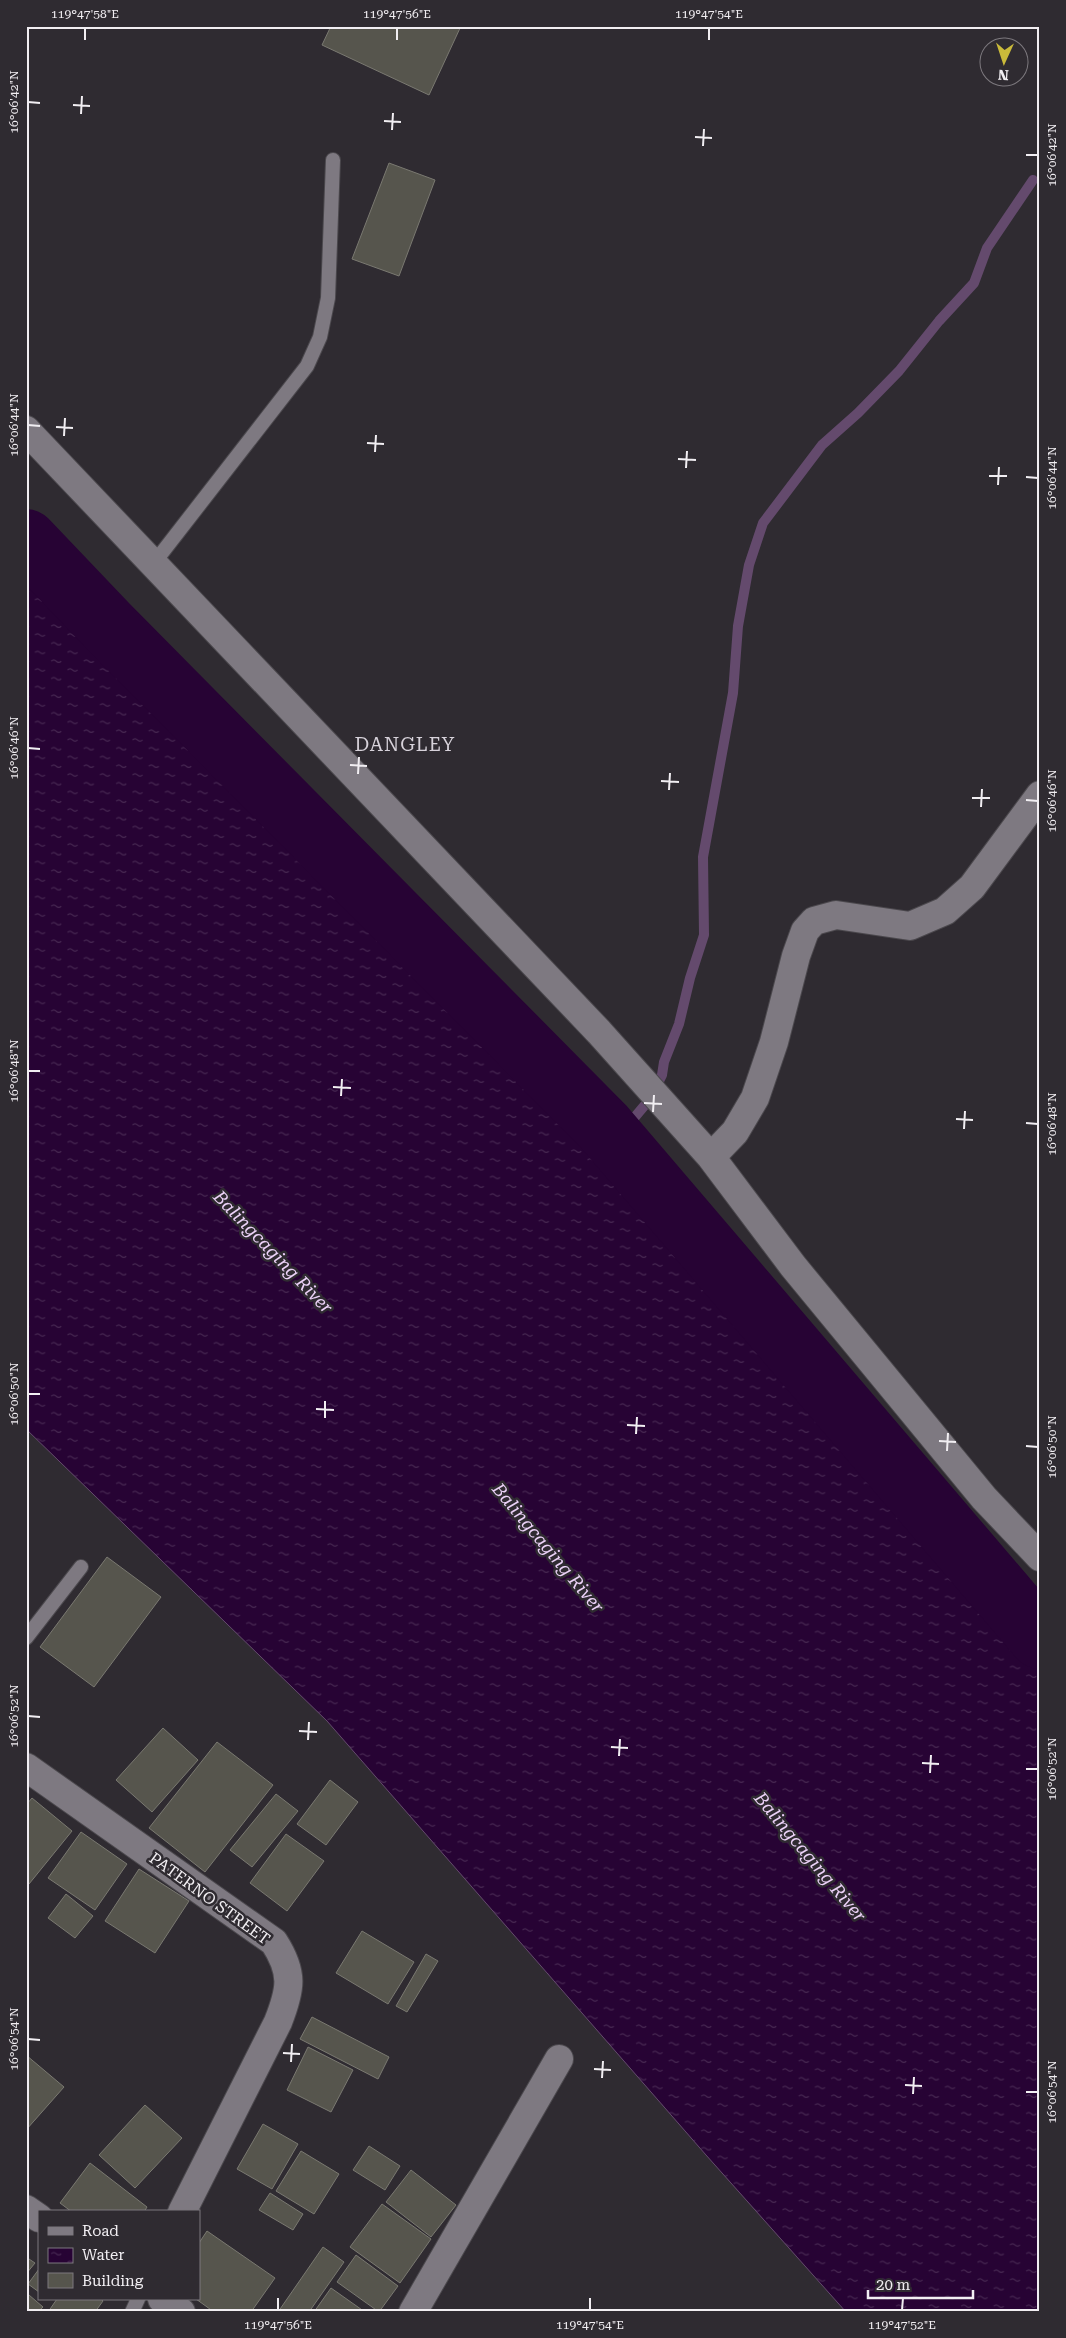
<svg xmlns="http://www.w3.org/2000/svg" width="1066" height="2338" font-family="'Roboto Serif',serif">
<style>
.water{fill:url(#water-ripples);stroke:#644a6d}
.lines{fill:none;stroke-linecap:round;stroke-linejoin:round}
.stream{stroke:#644a6d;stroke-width:10}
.river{stroke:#270334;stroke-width:62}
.building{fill:#56554d;stroke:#7a7971}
.service-casing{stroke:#4b484d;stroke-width:16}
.minor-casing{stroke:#4b484d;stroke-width:30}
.tertiary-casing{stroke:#4b484d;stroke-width:30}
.service{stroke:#7e7981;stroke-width:14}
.minor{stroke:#7e7981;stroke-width:28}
.tertiary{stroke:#7e7981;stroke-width:28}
.ticks{fill:none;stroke:#f1eef2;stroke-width:2}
.labels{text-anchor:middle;stroke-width:5;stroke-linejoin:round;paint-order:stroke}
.street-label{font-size:16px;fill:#f1eef2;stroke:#2f2b31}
.water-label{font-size:18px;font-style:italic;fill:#ecd2f8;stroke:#2f2b31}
.quarter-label{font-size:19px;letter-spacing:1px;fill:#d7d2da;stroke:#2f2b31}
.neatline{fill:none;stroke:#f1eef2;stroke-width:2}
.ticks-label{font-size:12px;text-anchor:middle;fill:#f1eef2}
</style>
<defs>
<pattern id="water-ripples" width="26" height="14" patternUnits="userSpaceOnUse" patternTransform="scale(1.25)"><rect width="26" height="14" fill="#270334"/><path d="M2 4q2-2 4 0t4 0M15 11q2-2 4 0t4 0" fill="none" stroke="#472852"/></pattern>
</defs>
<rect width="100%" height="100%" fill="#2f2b31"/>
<path class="water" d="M26 540 107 625 604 1127 1040 1638V2312H846L706 2155 327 1721 26 1429Z"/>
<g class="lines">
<path class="stream" d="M607 1150 612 1137 629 1124 650 1099 662 1075 664 1062 679 1024 690 978 704 935 703 857 733 693 738 626 749 565 763 523 822 445 858 413 899 371 939 321 974 283 987 248 1033 180"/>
<path class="river" d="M26 540 107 625 604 1127 1040 1638"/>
</g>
<path class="building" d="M331 26H461L429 95 322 45Z
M389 163 435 180 399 276 352 259Z
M107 1557 161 1597 94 1687 40 1647Z
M163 1728 198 1760 152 1812 116 1780Z
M217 1742 273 1785 205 1872 149 1828Z
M330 1780 358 1802 326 1845 297 1824Z
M276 1794 298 1811 252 1867 230 1850Z
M32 1798 72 1831 29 1884 26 1882V1805Z
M81 1832 127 1864 95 1910 48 1878Z
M286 1834 324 1861 287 1911 250 1883Z
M139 1869 189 1901 155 1953 105 1921Z
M66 1894 93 1916 75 1938 48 1918Z
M362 1931 414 1962 388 2004 336 1973Z
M426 1954 438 1961 407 2012 396 2006Z
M312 2017 389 2057 378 2079 300 2039Z
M308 2047 353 2070 331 2112 287 2090Z
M26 2055 64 2087 26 2130Z
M145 2105 182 2138 135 2188 99 2155Z
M263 2124 298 2144 272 2189 237 2169Z
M369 2146 400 2166 385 2190 353 2170Z
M301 2151 339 2174 314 2214 276 2191Z
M90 2163 147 2207 144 2212H72L60 2203Z
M411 2170 456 2205 431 2237 386 2202Z
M270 2193 303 2214 293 2230 259 2210Z
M382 2204 431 2239 400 2283 350 2247Z
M207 2231 275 2278 251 2312H214L196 2299H199V2243Z
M323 2247 344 2262 309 2312H278Z
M356 2255 398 2286 379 2312 337 2282Z
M26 2257 35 2263 26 2274Z
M39 2269V2292L28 2284Z
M331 2288 365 2312H314Z
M29 2295 43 2307 38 2312H26V2298Z
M57 2299H101L103 2301 95 2312H48Z"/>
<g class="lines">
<defs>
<path id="service" d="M154 563 307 366 320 337 328 298 333 160
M26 1638 81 1567
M132 2312 138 2299"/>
<path id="minor" d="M26 430 599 1032 711 1157 793 1266 984 1498 1040 1557
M711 1157 735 1132 755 1098 774 1042 796 956 805 931 814 921 836 915 910 926 945 911 972 887 1040 795
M26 1767 274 1942C294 1973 291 1989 278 2022L182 2212
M413 2312 559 2059"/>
<path id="tertiary" d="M26 2209 39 2218
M162 2299 181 2312"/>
</defs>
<use href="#service" class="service-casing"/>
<use href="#minor" class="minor-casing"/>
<use href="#tertiary" class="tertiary-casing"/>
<use href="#service" class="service"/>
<use href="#minor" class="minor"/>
<use href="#tertiary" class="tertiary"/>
</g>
<path class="ticks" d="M85 40V28M397 40V28M709 40V28M28 102 40 103M73 105 90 106M81 114 82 96M384 121 401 122M392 130 393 113M695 137 712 138M703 146 704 129M1026 155H1038M28 425 40 426M56 427 73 428M64 436 65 418M367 443 384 444M375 452 376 435M678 459 696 460M686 468 687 451M989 476H1007M1026 477 1038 478M998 485 999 467M28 748 40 749M350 765 367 766M358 774 359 757M661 781 679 782M669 790 670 773M972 798H990M1026 800 1038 801M981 807 982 789M28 1071H40M333 1087 351 1088M341 1096 342 1079M644 1103 662 1104M653 1112 654 1095M956 1119 973 1120M1026 1123 1038 1124M964 1129 965 1111M28 1394H40M316 1409 334 1410M325 1418V1401M627 1425 645 1426M636 1434 637 1417M939 1441 956 1442M1026 1446 1038 1447M947 1451 948 1433M28 1716 40 1717M299 1731 317 1732M308 1740 309 1722M611 1747 628 1748M619 1756 620 1739M922 1763 939 1764M1026 1769H1038M930 1773 931 1755M28 2039 40 2040M283 2053 300 2054M291 2062 292 2044M594 2069 611 2070M602 2078 603 2061M905 2085 922 2086M1026 2092H1038M913 2094 914 2077M278 2310V2298M590 2310V2298M902 2310 903 2298"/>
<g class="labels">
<g class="street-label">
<text transform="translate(210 1898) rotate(36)" y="6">PATERNO STREET</text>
</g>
<g class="water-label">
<text transform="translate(273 1252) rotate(46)" y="6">Balingcaging River</text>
<text transform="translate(548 1548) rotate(50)" y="6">Balingcaging River</text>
<text transform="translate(810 1857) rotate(50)" y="6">Balingcaging River</text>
</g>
<g class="quarter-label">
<text x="405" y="751">DANGLEY</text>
</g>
</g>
<rect width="1066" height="2338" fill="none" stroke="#2f2b31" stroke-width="55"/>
<rect x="38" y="2210" width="162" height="90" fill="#2f2b31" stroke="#7d797e"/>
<rect x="48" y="2227" width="25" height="8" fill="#7e7981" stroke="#7d797e"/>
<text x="82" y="2236" font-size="15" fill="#f1eef2">Road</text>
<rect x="48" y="2248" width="25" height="15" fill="url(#water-ripples)" stroke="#7d797e"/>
<text x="82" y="2260" font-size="15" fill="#f1eef2">Water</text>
<rect x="48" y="2273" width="25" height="15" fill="#56554d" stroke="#7d797e"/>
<text x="82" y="2286" font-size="15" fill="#f1eef2">Building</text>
<g transform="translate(1004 62) rotate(183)"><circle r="24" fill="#2f2b31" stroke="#7d797e"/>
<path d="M0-4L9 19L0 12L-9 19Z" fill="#caba3a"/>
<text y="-8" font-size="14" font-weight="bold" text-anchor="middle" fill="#f1eef2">N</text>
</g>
<path d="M868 2290v8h105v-8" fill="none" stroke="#f1eef2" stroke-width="2.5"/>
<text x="876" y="2290" font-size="15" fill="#f1eef2" stroke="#2f2b31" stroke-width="4" paint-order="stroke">20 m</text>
<rect x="28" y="28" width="1010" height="2282" class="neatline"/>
<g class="ticks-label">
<text x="85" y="18">119°47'58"E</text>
<text x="397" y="18">119°47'56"E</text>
<text x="709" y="18">119°47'54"E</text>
<text transform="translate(14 102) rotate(-90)" y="4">16°06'42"N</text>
<text transform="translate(1052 155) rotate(-90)" y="4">16°06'42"N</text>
<text transform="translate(14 425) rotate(-90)" y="4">16°06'44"N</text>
<text transform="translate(1052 478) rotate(-90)" y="4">16°06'44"N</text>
<text transform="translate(14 748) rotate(-90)" y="4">16°06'46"N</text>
<text transform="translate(1052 801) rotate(-90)" y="4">16°06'46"N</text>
<text transform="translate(14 1071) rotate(-90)" y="4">16°06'48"N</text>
<text transform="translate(1052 1124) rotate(-90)" y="4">16°06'48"N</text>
<text transform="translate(14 1394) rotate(-90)" y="4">16°06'50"N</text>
<text transform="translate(1052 1447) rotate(-90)" y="4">16°06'50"N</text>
<text transform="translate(14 1716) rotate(-90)" y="4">16°06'52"N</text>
<text transform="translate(1052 1769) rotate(-90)" y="4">16°06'52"N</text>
<text transform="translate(14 2039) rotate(-90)" y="4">16°06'54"N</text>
<text transform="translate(1052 2092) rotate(-90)" y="4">16°06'54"N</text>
<text x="278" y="2329">119°47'56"E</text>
<text x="590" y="2329">119°47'54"E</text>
<text x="902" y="2329">119°47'52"E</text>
</g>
</svg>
